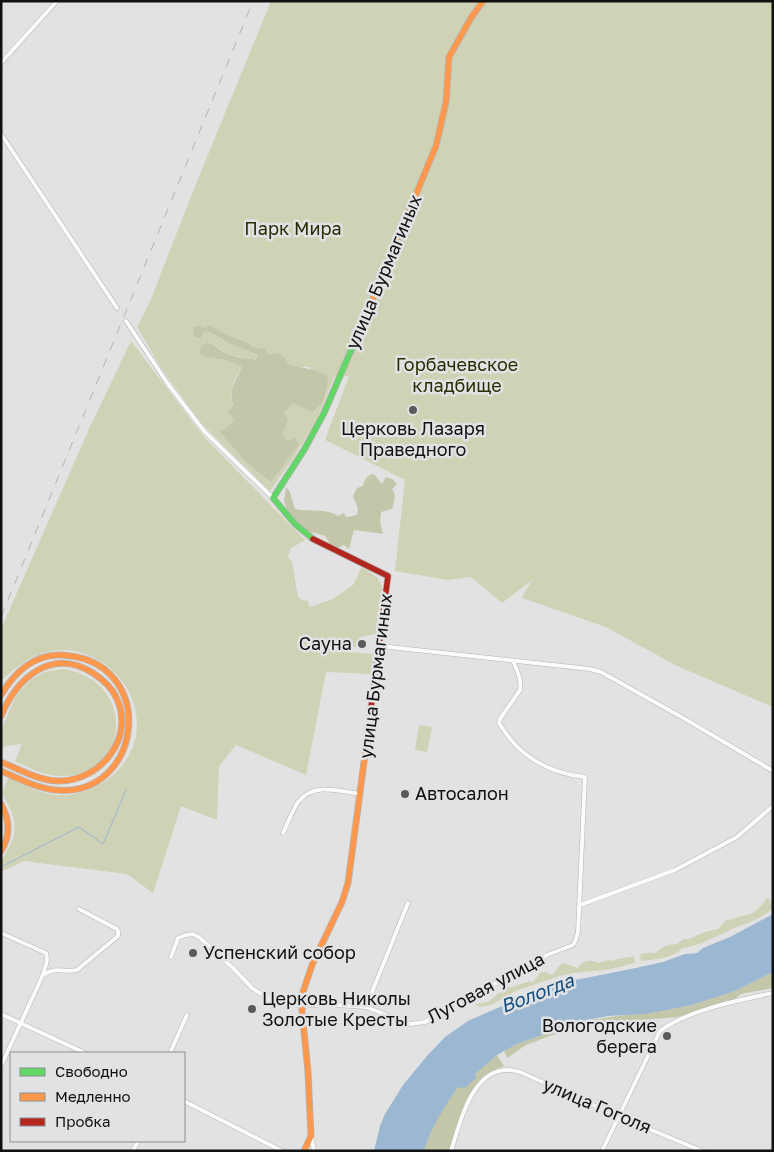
<svg xmlns="http://www.w3.org/2000/svg" width="774" height="1152" viewBox="0 0 774 1152" font-family="'Golos Text',sans-serif">
<style>
.green{fill:#cfd2b5;fill-rule:evenodd}
.forest{fill:#c3c6a9}
.water{fill:#9bb7d2}
.lines{fill:none;stroke-linecap:round;stroke-linejoin:round}
.stream{stroke:#9bb7d2;stroke-width:1}
.street-casing{stroke:#b4b4b4;stroke-width:5}
.fast-casing{stroke:#b4b4b4;stroke-width:7}
.slow-casing{stroke:#b4b4b4;stroke-width:7}
.jam-casing{stroke:#b4b4b4;stroke-width:7}
.street{stroke:#fbfbfb;stroke-width:4}
.fast{stroke:#63d668;stroke-width:5.5}
.slow{stroke:#ff974d;stroke-width:5.5}
.jam{stroke:#b3261e;stroke-width:5.5}
.rail{stroke:#b3b3b4;stroke-width:1;stroke-dasharray:9 9;stroke-linecap:butt}
.poi-dot{fill:#5a5a5b;stroke:#e1e2e3;stroke-width:2}
.labels{text-anchor:middle;stroke-width:5;stroke-linejoin:round;paint-order:stroke}
.park-label{font-size:18px;fill:#2a2d02;stroke:#e1e2e3}
.street-label{font-size:18px;fill:#111112;stroke:#e1e2e3}
.poi-label{font-size:18px;fill:#111112;stroke:#e1e2e3;text-anchor:start}
.water-label{font-size:19px;font-style:italic;fill:#144e80;stroke:#e1e2e3}
</style>
<rect width="100%" height="100%" fill="#e2e2e2"/>
<!-- green -->
<g class="green">
<path d="M271,1H773V707L675,665L606,627L525,599L522,597L532,580L502,603L471,577L448,580L395,571L405,480L325,440L349,376L334,377L318,417L293,459L270,491L202,424L163,371L137,327L151,299L194,189ZM210,325C220,331 228,336 239,339C249,343 254,349 265,349L268,354L277,353L286,358L288,364L302,367H310L316,407L312,411L293,403L284,414L285,427L283,434L288,441L219,431L229,426L234,419L231,397L234,381L242,367L226,360L205,357L201,346L206,344H214L226,354L256,360L258,357L242,346L224,341L213,334L208,332L203,333L198,326L205,328Z"/>
<path d="M131,341L204,437L305,540L290,549L288,557L292,562L298,597L304,601L307,600L310,607L333,599L353,585L362,567L377,577L382,586L376,634L361,637L356,642V647H352V652L374,654L372,674L326,672L306,775L236,745L219,766L217,820L181,806L153,893L127,874L24,861L1,872C1,855 5,857 11,843C20,825 11,809 2,794L8,778C24,785 40,794 58,795C96,797 135,767 137,727C138,691 112,661 79,652C48,644 22,660 1,681V629L89,429Z"/>
<path d="M65,669C140,683 128,780 59,776C43,775 29,768 15,761L22,744L5,746L1,751V730L15,698L21,690L32,679L41,674L48,671Z"/>
<path d="M419,725L432,727L427,752L415,750Z"/>
<path d="M766,898L771,900L773,908C761,920 745,923 730,930C714,937 700,946 682,948C673,959 654,959 641,961L640,955L644,953H656C662,947 668,944 677,944L684,939H689L705,932L718,929L725,921L753,913L764,903Z"/>
<path d="M634,956L635,963C627,965 613,969 605,970C588,972 570,972 554,978C543,982 532,985 521,989C507,994 495,1007 479,1007L475,1004L488,1002L499,993L506,992V987H512L530,981L532,983L541,972H546L548,974L552,975L560,965L564,963L578,968C583,960 590,959 598,963L608,960L612,961C618,957 627,959 634,956Z"/>
</g>
<!-- forest -->
<g class="forest">
<path d="M210,325C220,331 228,336 239,339C249,343 254,349 265,349L268,354L277,353L286,358L288,364C303,368 313,369 327,375L328,382L322,403L312,412L293,403L284,413L288,419L283,434L288,441L295,438L299,444L271,482L246,462L219,431L229,426L234,419L228,412L233,406C229,388 235,383 242,367L226,360L205,357L200,353L201,346C204,344 208,343 212,344C216,345 220,351 225,353C233,357 246,358 256,360L258,356C245,347 238,348 225,341C219,338 215,334 208,332L203,333L201,338L195,337L193,332L194,327L198,326L205,328Z"/>
<path d="M374,474L382,484L386,477L392,479L397,484L392,489C397,495 394,501 392,509L381,512L380,522L383,534L354,530L349,549L344,545L338,548L331,545L325,536L304,530L294,520L287,510L284,501L286,487L290,492L295,509C308,512 327,508 338,516L344,513L346,517L357,515L358,508L353,496L357,488L363,486C365,479 367,475 374,474Z"/>
<path d="M773,972V988L741,994L735,999L678,1017L579,1025L526,1045L507,1058L504,1051L515,1045L577,1022L692,1005L735,991Z"/>
<path d="M497,1055L504,1066C465,1083 461,1114 449,1151H424C430,1131 443,1103 457,1088C467,1077 485,1064 497,1055Z"/>
</g>
<!-- water -->
<path class="water" d="M773,914V972L735,991L692,1005L645,1014L608,1016L577,1022L515,1045L497,1055L475,1074L476,1078L466,1087L457,1088C444,1108 431,1127 424,1151H374L380,1126L385,1114L403,1085L427,1056L445,1037L468,1021L550,985L631,969L663,962L685,954L697,953L703,948L730,937Z"/>
<g class="lines">
<!-- stream -->
<path class="stream" d="M1,867L79,827L103,844L126,790"/>
<defs>
<g id="street">
<path d="M1,63L57,1"/>
<path d="M1,134L117,308"/>
<path d="M126,321L168,384L204,431L273,498"/>
<path d="M380,646L590,669L601,672L685,719L773,771"/>
<path d="M283,833C288,823 292,811 298,802C313,782 340,791 360,794"/>
<path d="M580,905L675,870L737,837L773,806"/>
<path d="M1,933L46,953C49,962 44,970 41,979L1,1066"/>
<path d="M171,957L178,938L186,935L193,934L200,938L234,969L252,988L269,999L302,1006L325,1004L366,1007L408,903"/>
<path d="M44,975C54,966 65,973 77,970L118,936V931L117,929L79,909"/>
<path d="M366,1007L410,1024L425,1022L464,997L520,973L547,955L573,945L575,942L578,932L585,777C547,773 518,755 499,723L500,719L520,690C522,680 517,670 513,661"/>
<path d="M1,1014L85,1053"/>
<path d="M170,1053L187,1015"/>
<path d="M184,1101L282,1151"/>
<path d="M311,1136L314,1151"/>
<path d="M133,1151L138,1141"/>
<path d="M451,1151C461,1120 474,1058 520,1072L618,1116L702,1151"/>
<path d="M602,1151L660,1031C688,1010 739,1000 773,993"/>
</g>
<path id="fast" d="M313,539L295,524L273,498L304,450L324,413L359,332"/>
<g id="slow">
<path d="M359,332L436,146L446,102L449,57L471,18L483,1"/>
<path d="M1,695C14,673 34,654 61,655C160,659 144,799 55,790C36,788 18,778 1,771"/>
<path d="M1,716C17,678 51,647 93,673C102,679 111,686 116,697C136,737 101,781 59,781C39,781 19,769 1,762"/>
<path d="M1,804C10,820 11,835 1,851"/>
<path d="M304,1151L311,1136L308,1072L302,1011L303,992L312,965L342,902L348,883L366,747"/>
</g>
<path id="jam" d="M313,539L388,576L366,747"/>
</defs>
<!-- street casing -->
<use href="#street" class="street-casing"/>
<!-- fast casing -->
<use href="#fast" class="fast-casing"/>
<!-- slow casing -->
<use href="#slow" class="slow-casing"/>
<!-- jam casing -->
<use href="#jam" class="jam-casing"/>
<!-- street -->
<use href="#street" class="street"/>
<!-- fast -->
<use href="#fast" class="fast"/>
<!-- slow -->
<use href="#slow" class="slow"/>
<!-- jam -->
<use href="#jam" class="jam"/>
<!-- rail -->
<path class="rail" d="M1,617L253,1"/>
</g>
<!-- markers -->
<g class="poi-dot">
<circle cx="413" cy="410" r="5"/>
<circle cx="362" cy="644" r="5"/>
<circle cx="405" cy="794" r="5"/>
<circle cx="193" cy="953" r="5"/>
<circle cx="252" cy="1009" r="5"/>
<circle cx="667" cy="1036" r="5"/>
</g>
<g class="labels">
<!-- park labels -->
<g class="park-label">
<text x="293" y="235">Парк Мира</text>
<text x="457" y="371">Горбачевское<tspan x="457" dy="21">кладбище</tspan></text>
</g>
<!-- street labels -->
<g class="street-label">
<text transform="translate(384 272) rotate(-67)" y="6">улица Бурмагиных</text>
<text transform="translate(376 676) rotate(-83)" y="6">улица Бурмагиных</text>
<text transform="translate(486 988) rotate(-28)" y="6">Луговая улица</text>
<text transform="translate(597 1106) rotate(23)" y="6">улица Гоголя</text>
</g>
<!-- poi labels -->
<g class="poi-label">
<text x="413" y="435" text-anchor="middle">Церковь Лазаря<tspan x="413" dy="21">Праведного</tspan></text>
<text x="352" y="650" text-anchor="end">Сауна</text>
<text x="415" y="800">Автосалон</text>
<text x="203" y="959">Успенский собор</text>
<text x="262" y="1005">Церковь Николы<tspan x="262" dy="21">Золотые Кресты</tspan></text>
<text x="657" y="1032" text-anchor="end">Вологодские<tspan x="657" dy="21">берега</tspan></text>
</g>
<!-- water labels -->
<g class="water-label">
<text transform="translate(537 993) rotate(-21)" y="7">Вологда</text>
</g>
</g>
<!-- border -->
<rect width="774" height="1152" fill="none" stroke="#111112" stroke-width="5"/>
<!-- legend -->
<rect x="10" y="1052" width="175" height="90" fill="#e1e2e3" stroke="#8e8e8f"/>
<rect x="20" y="1068" width="25" height="8" fill="#63d668" stroke="#8e8e8f"/>
<text x="55" y="1077" font-size="15" fill="#111112">Свободно</text>
<rect x="20" y="1093" width="25" height="8" fill="#ff974d" stroke="#8e8e8f"/>
<text x="55" y="1102" font-size="15" fill="#111112">Медленно</text>
<rect x="20" y="1118" width="25" height="8" fill="#b3261e" stroke="#8e8e8f"/>
<text x="55" y="1127" font-size="15" fill="#111112">Пробка</text>
</svg>
